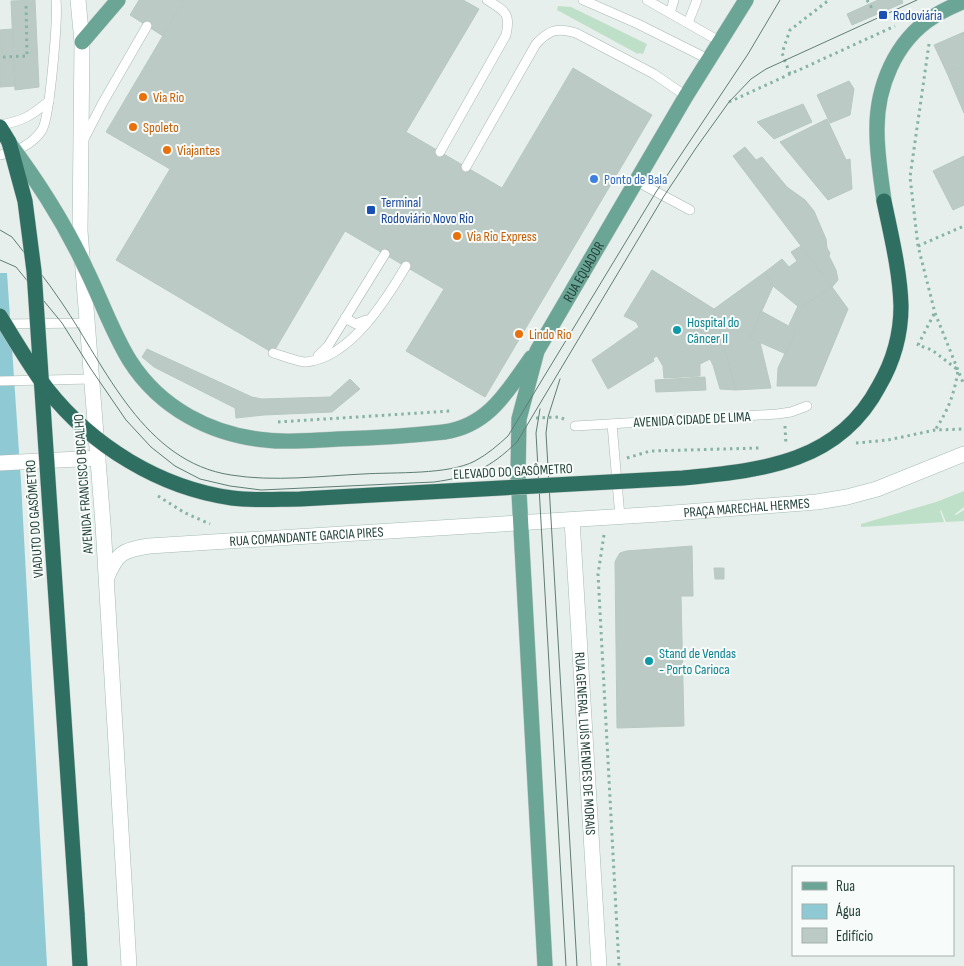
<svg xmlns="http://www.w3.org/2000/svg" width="964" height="966" viewBox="0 0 964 966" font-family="'Sofia Sans Condensed',sans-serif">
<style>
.green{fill:#bfe0c8}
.water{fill:#8ec9d4}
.building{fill:#bbcac4;stroke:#b8c9c2}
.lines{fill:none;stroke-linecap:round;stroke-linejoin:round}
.lane-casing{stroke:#a8b8b2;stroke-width:10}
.street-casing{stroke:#a8b8b2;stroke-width:16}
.secondary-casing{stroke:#a4bbb3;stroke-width:16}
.primary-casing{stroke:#c2cac8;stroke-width:16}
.highway-casing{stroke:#c2cac8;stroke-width:16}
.path{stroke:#86b3a5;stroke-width:3;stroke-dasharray:2.5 4;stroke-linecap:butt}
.lane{stroke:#fff;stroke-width:9}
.street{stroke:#fff;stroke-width:15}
.secondary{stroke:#fff;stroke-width:15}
.primary{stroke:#6aa596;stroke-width:15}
.highway{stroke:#2f6f62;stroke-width:15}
.tram{stroke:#5f7d75;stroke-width:1}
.primary-bridge-casing{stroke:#c2cac8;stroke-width:16;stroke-linecap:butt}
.highway-bridge-casing{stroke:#c2cac8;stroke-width:16;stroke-linecap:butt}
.primary-bridge{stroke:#6aa596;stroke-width:15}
.highway-bridge{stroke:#2f6f62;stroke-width:15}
.transit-dot{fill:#1a4fb4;stroke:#f7fbf9;stroke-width:2}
.food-dot{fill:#e8710a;stroke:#f7fbf9;stroke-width:2}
.shop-dot{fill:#3f7fe0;stroke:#f7fbf9;stroke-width:2}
.culture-dot{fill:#0f9aa8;stroke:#f7fbf9;stroke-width:2}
.labels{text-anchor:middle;stroke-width:4;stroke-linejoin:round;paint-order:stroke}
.transit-label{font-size:14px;fill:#164399;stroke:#f7fbf9;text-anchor:start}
.food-label{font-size:14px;fill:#c56008;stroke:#f7fbf9;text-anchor:start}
.shop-label{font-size:14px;fill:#366cbe;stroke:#f7fbf9;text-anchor:start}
.street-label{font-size:14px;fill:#24423a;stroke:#f7fbf9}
.culture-label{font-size:14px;fill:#0d838f;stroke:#f7fbf9;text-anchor:start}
</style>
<rect width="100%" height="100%" fill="#e6efeb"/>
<!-- green -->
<g class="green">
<path d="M558,6L571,7L647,44L643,54L639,53L638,54L557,10Z"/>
<path d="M964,491V507L955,514L956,515L964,510V521L946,522L941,510L940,511L944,522L861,527V524L936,502Z"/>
</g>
<!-- water -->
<path class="water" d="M0,273H7L21,482L47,966H0Z"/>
<!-- building -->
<g class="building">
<path d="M35,0L39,87L15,90L11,1Z"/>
<path d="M139,0H184L163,36L130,15Z"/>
<path d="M184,0H463L479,9L406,132L502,188L573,68L652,115L485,397L406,351L444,289L345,231L273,353L116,260L170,169L106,132Z"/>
<path d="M878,0H902L903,3L852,25L847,14Z"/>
<path d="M12,29L15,86L0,87V30Z"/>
<path d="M964,32V66L947,73L934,45Z"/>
<path d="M964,66V113L947,73Z"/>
<path d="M849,81L854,89L850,115L830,123L817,95Z"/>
<path d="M803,104L812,122L774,139L757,122Z"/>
<path d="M827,119L846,160L850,159L852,189L828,200L780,142Z"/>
<path d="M745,147L756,160L762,157L787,187L805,200L814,211L826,239L827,248L830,253L829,256L836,270L838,280L832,287L733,156Z"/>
<path d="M964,156V205L953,210L933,171Z"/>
<path d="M801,246L832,287L800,308L773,286L765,272L782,259L789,267L797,261L791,252Z"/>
<path d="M652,270L714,309L736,390L720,389L713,365L710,359L700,364V376L664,378L663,366L657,356L653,358L654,361L608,389L592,360L639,327L636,322L624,316Z"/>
<path d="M765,272L773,286L750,338L760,342L771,388L736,390L714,309Z"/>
<path d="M832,287L848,309L816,386H777L778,368L796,330L789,325L798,306L800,308Z"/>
<path d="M761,311L796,330L786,354L750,338Z"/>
<path d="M147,349L252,397L262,399L330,397L350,379L360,389L332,412L264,415L236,418L235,408L154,367L142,357Z"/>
<path d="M705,377L706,390L656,392L655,380Z"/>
<path d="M692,546L693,596H681L684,726L617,728L615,562L617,558L620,553L626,551Z"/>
<path d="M714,568H724V579H715Z"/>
</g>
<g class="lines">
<defs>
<g id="lane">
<path d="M583,0L638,24L708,59"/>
<path d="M647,0L719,41"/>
<path d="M670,13L674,0"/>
<path d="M688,23L697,0"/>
<path d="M0,125C23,121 31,116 49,101"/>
<path d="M84,139L102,104L147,26"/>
<path d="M440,152L506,35C511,13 505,11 487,0"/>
<path d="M0,155C16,152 33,144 42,130C50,117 58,18 56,0"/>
<path d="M466,167L536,44C549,30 557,27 576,33L654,74L686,96"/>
<path d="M636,181L690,210"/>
<path d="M345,318L356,324L366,320"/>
<path d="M3,324L87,323"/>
<path d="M273,353C281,355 298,362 306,362C350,358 386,300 406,266"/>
<path d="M318,356L328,346L385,254"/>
<path d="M0,381L92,379"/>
<path d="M612,424L620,517"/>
<path d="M575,426L777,414L791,412L807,406"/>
</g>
<path id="street" d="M0,463L98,458"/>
<g id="secondary">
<path d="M78,0L82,42L80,231L103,524L129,966"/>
<path id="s1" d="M572,520L599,966"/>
<path id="s2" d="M107,577C117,553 123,550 149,546L660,514L817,502L847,497L877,489L964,454"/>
</g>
<g id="primary">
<path d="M82,42L118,0"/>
<path d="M884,201C881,178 877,155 877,132C876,88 895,41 933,17C943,10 954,6 964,1"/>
<path d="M444,432C488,426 507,392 531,358"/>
<path id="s3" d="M545,966L518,474L519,419L537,351L686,96L746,0"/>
</g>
<g id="highway">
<path d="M0,127L9,142"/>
<path d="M77,913L80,966"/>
</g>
</defs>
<!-- lane casing -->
<use href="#lane" class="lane-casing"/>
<!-- street casing -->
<use href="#street" class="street-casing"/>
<!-- secondary casing -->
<use href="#secondary" class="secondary-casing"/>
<!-- primary casing -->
<use href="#primary" class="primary-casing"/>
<!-- highway casing -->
<use href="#highway" class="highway-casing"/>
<!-- path -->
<g class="path">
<path d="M867,0L873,10"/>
<path d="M929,44L910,177L918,246L935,313L964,385"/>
<path d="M3,57L27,56L26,3"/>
<path d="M790,74L782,53L790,30L829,0"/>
<path d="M729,102L895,26"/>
<path d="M918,246L964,226"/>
<path d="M934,314L918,345L932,350L958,370C955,392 948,411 935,430"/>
<path d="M536,418L559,417L564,419"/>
<path d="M278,422L451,411"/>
<path d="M785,426L786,445"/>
<path d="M856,443L888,440L935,430L964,429"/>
<path d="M627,458L650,451L760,448"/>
<path d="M158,496L185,513L210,524"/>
<path d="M604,535L598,574L619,966"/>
</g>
<!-- lane -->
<use href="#lane" class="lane"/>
<!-- street -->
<use href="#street" class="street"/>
<!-- secondary -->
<use href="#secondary" class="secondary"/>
<!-- primary -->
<use href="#primary" class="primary"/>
<!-- highway -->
<use href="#highway" class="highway"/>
<!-- tram -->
<g class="tram">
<path d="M0,230L12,237C28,258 47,280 62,303C106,368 144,462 231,475C274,482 320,476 363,474C395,472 448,475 475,461C488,454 498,445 508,436L656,192L748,54L780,0"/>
<path d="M0,260L16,267L62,323L91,369L126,420L151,447L175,466L200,479L230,486L261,490L434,482C471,477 490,468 517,442L664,196L696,148L729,102L751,79L766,69L917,0"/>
<path d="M560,379L548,417L546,433L577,966"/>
<path d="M540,409L536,433L566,966"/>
</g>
<defs>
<path id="primary-bridge" d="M9,143C39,183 65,224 86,269C101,299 112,332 130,361C160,408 211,435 266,440C289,443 314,440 338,439C373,438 408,436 444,432"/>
<g id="highway-bridge">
<path d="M9,142L25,201L34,271L77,913"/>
<path d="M0,316C15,341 30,366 47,389C92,446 160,488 232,498C255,501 278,499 300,499L683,478C761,470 838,464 879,386C893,362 901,334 901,306C900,271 891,235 884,201"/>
</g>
</defs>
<!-- primary-bridge casing -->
<use href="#primary-bridge" class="primary-bridge-casing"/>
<!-- highway-bridge casing -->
<use href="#highway-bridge" class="highway-bridge-casing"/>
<!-- primary-bridge -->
<use href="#primary-bridge" class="primary-bridge"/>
<!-- highway-bridge -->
<use href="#highway-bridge" class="highway-bridge"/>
</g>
<!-- markers -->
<g class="transit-dot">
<rect x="878" y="10" width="10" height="10" rx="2.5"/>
<rect x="366" y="205" width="10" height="10" rx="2.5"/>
</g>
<g class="food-dot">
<circle cx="143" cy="97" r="5"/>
<circle cx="133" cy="127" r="5"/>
<circle cx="167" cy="150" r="5"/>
<circle cx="457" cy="236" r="5"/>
<circle cx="519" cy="334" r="5"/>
</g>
<circle class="shop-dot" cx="594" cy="179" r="5"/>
<g class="culture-dot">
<circle cx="677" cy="330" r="5"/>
<circle cx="649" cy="661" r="5"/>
</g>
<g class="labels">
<!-- transit labels -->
<g class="transit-label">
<text x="893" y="20">Rodoviária</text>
<text x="381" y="207">Terminal<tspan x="381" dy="16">Rodoviário Novo Rio</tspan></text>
</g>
<!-- food labels -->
<g class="food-label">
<text x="153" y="102">Via Rio</text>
<text x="143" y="132">Spoleto</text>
<text x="177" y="155">Viajantes</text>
<text x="467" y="241">Via Rio Express</text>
<text x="529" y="339">Lindo Rio</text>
</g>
<!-- shop labels -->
<g class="shop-label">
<text x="604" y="184">Ponto de Bala</text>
</g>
<!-- street labels -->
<g class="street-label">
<text dy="5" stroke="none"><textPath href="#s3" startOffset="710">RUA EQUADOR</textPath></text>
<text transform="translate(692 419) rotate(-3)" y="5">AVENIDA CIDADE DE LIMA</text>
<text transform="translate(513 471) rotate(-3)" y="5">ELEVADO DO GASÔMETRO</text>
<text transform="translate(83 484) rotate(-94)" y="5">AVENIDA FRANCISCO BICALHO</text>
<text dy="5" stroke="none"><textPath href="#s2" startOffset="655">PRAÇA MARECHAL HERMES</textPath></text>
<text transform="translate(34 519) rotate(-94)" y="5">VIADUTO DO GASÔMETRO</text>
<text dy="5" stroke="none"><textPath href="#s2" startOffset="214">RUA COMANDANTE GARCIA PIRES</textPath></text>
<text dy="5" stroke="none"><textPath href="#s1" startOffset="224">RUA GENERAL LUÍS MENDES DE MORAIS</textPath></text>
</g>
<!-- culture labels -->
<g class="culture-label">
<text x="687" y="327">Hospital do<tspan x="687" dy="16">Câncer II</tspan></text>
<text x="659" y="658">Stand de Vendas<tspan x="659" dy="16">- Porto Carioca</tspan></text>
</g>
</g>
<!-- legend -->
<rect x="792" y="866" width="162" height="90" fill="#f7fbf9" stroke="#a3b1ad"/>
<rect x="802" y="882" width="25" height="8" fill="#6aa596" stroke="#a3b1ad"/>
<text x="836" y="891" font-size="15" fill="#24423a">Rua</text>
<rect x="802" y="904" width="25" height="15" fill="#8ec9d4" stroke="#a3b1ad"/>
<text x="836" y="916" font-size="15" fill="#24423a">Água</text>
<rect x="802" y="928" width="25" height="15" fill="#bbcac4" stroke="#a3b1ad"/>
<text x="836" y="941" font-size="15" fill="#24423a">Edifício</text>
</svg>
